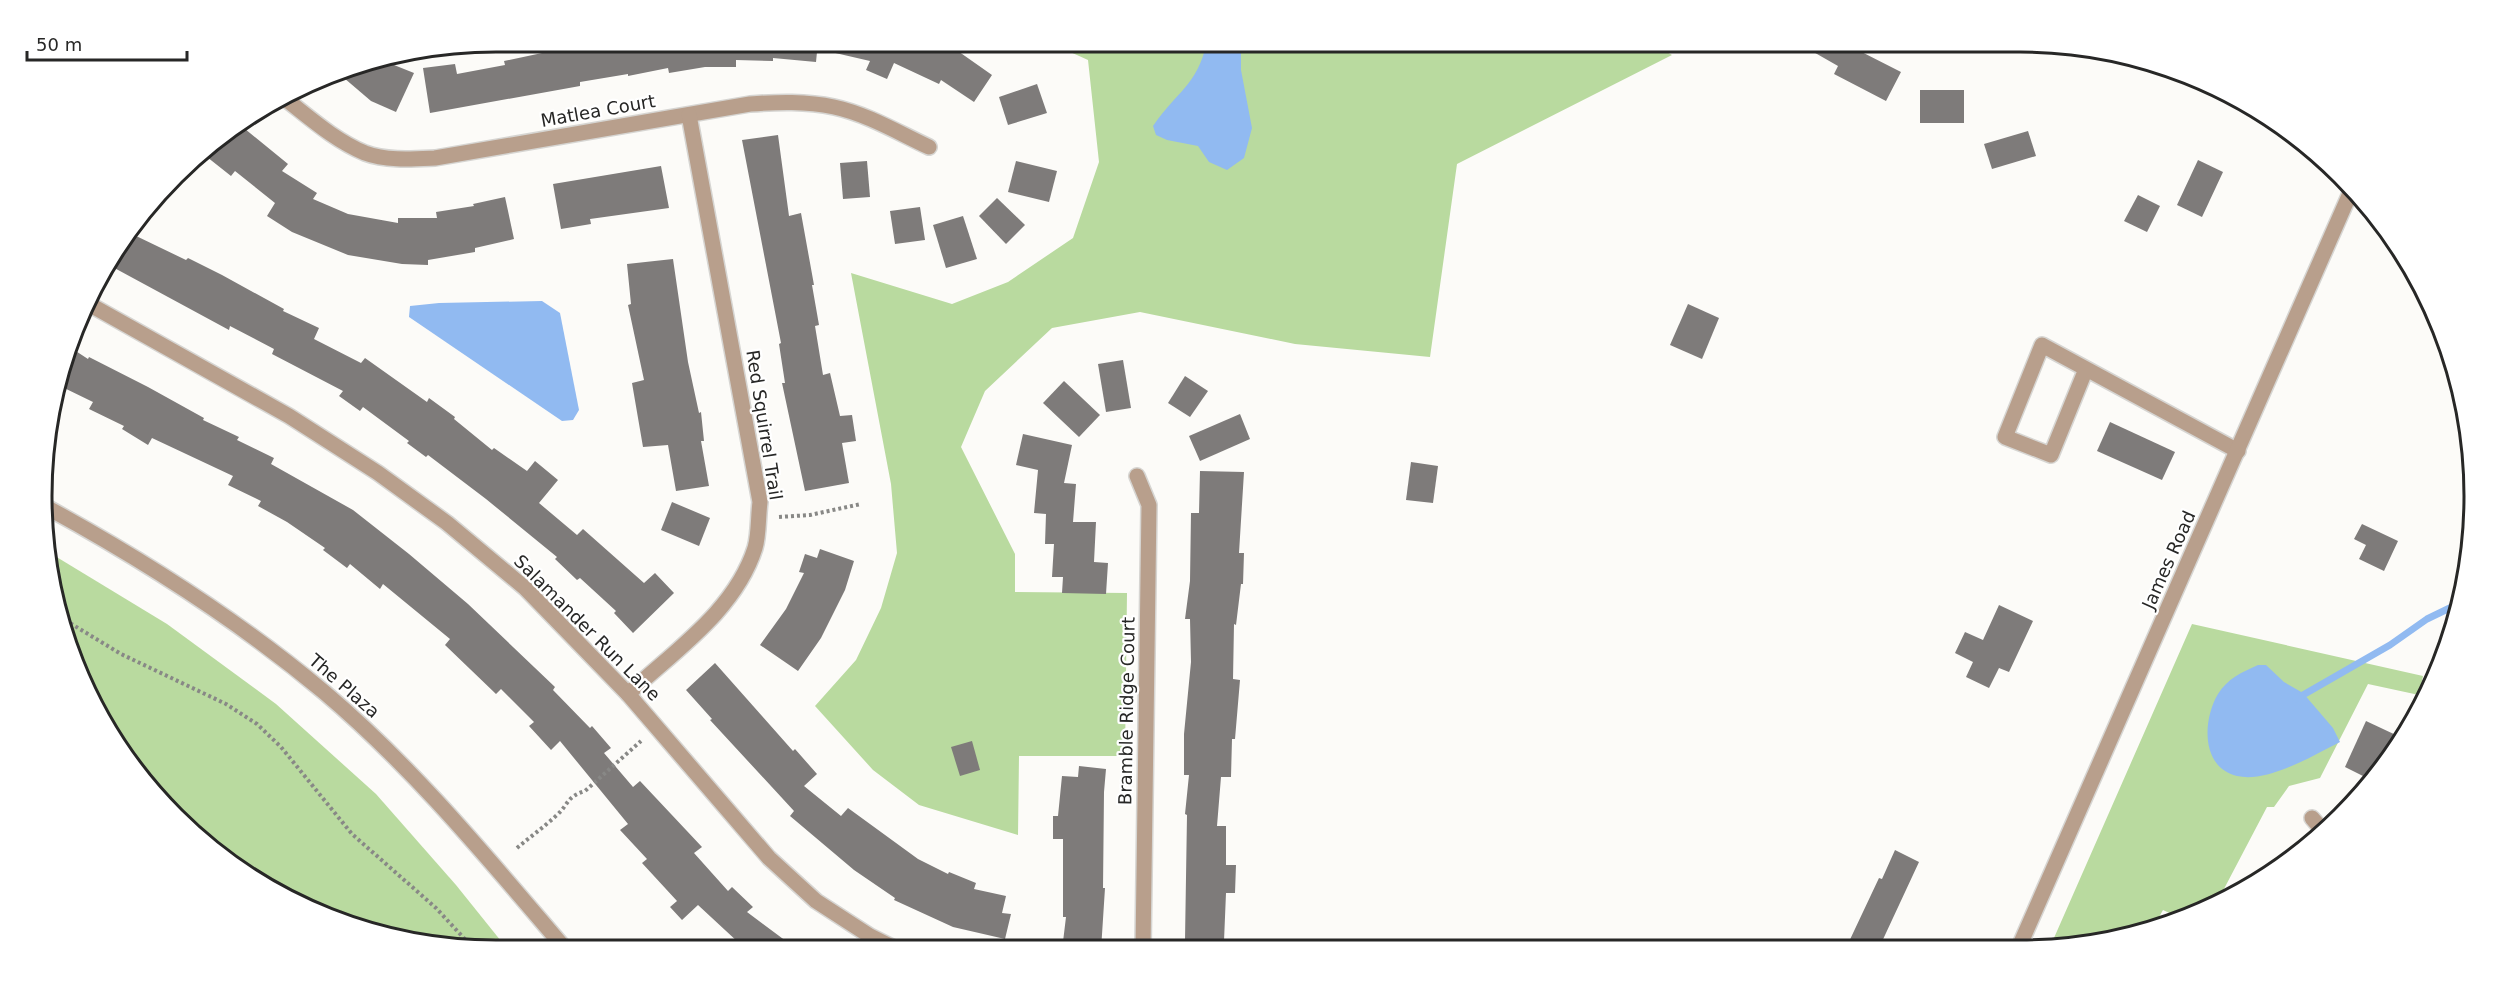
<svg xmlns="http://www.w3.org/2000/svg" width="2516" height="993" viewBox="0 0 2516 993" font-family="'DejaVu Sans',sans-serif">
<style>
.green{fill:#b9da9f}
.water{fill:#91baf1}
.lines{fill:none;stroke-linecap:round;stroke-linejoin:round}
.stream{stroke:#91baf1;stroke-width:7}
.building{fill:#7e7b7a}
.minor-casing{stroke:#d6d5d2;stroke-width:18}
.path{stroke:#888886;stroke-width:4;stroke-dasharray:3 3;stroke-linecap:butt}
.minor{stroke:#b89f8c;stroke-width:15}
.labels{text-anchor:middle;stroke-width:4.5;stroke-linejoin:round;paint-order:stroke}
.street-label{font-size:18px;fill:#272726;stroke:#fff}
.rim{fill:none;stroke:#272726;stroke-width:3}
</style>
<rect width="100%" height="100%" fill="#fcfbf8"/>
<!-- green -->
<g class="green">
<path d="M1048,42H1649L1672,55L1457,164L1430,357L1295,344L1140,312L1052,328L985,391L961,447L1015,554V592L1127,593L1125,756H1019L1018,835L919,805L873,770L815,706L856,660L881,608L897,553L891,484L851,273L952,304L1008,282L1073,238L1099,162L1088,60Z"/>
<path d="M50,553L167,624L276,704L376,794L456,885L509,951L379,935L296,904L220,857L118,749L77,671L51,586Z"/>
<path d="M2192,624L2423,676L2419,695L2368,684L2320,778L2289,786L2274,807H2267L2215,906L2178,917L2163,910L2155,924L2079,947H2050Z"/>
</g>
<!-- water -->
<g class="water">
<path d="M1207,42H1241V70L1252,128L1244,158L1227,170L1209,162L1198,146L1167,140L1156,135L1153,126C1176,92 1197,86 1207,42Z"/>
<path d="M542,301L560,313L579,410L573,420L562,421L409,317L410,306L439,303Z"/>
<path d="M2258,665H2266L2284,682L2303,693L2333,728L2340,742C2312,756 2268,783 2237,776C2200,767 2203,719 2218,694C2227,679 2242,672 2258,665Z"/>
</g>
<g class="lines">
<!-- stream -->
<path class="stream" d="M2296,699L2390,645L2427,619L2460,603"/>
</g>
<!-- building -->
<g class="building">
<path d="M573,42H818L816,62L773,58V61L736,60V67H705L669,73L668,68L628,76V74L580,82V86L430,113L423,68L455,64L457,74L505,65L504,61L542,53L541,47Z"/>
<path d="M819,42H945L956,47L955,49L992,75L974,102L941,80L939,84L894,63L887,79L866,70L870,61L818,49Z"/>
<path d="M1796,42H1842L1901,72L1886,101L1834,74L1838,66Z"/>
<path d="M384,61L414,73L396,112L371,101L337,72L350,66Z"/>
<path d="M1037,84L1047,113L1008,125L999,97Z"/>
<rect x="1920" y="90" width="44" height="33"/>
<path d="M239,124L288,164L282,171L317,193L313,199L348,214L398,223V218H437L436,212L474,206L473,204L505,197L514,239L475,248V252L428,260V265L402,264L348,255L292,232L267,216L275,203L235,171L231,176L207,157L224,135Z"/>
<path d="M2028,131L2036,156L1992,169L1984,144Z"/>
<path d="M778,135L789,216L801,213L814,285H812L819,325L815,326L823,375L830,373L840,416L852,415L856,441L842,443L849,483L805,491L782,383H785L779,344L781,343L742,140Z"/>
<path d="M2198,160L2223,172L2202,217L2177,205Z"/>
<path d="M867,161L870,197L843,199L840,163Z"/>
<path d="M1016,161L1057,171L1049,202L1008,192Z"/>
<path d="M661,166L669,208L590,219L591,224L561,229L553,184Z"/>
<path d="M2138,195L2160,206L2147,232L2124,221Z"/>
<path d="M997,198L1025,225L1006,244L979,216Z"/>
<path d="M920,207L925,240L895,244L890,211Z"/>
<path d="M963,216L977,259L946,268L933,225Z"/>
<path d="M132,234L186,260L188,258L222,275L284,309L283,311L319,328L314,339L361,363L365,358L427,402L429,398L455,417L454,419L492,450L494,448L527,471L535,461L558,480L539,503L577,535L583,529L644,583L655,573L674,593L633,633L614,613L616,611L580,578L577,580L555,559L557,557L486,499L428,455L426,457L407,443L409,441L363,407L360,411L339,396L343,391L272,354L274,349L230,326L229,330L107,264Z"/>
<path d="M673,259L688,362L699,413L701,412L704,441H701L709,486L676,491L668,445L643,447L632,383L644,380L628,305L631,304L627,264Z"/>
<path d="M1688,304L1719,318L1702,359L1670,345Z"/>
<path d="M68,346L88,359L89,357L148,387L204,418L203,420L239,437L237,440L274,458L271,464L353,510L409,554L468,604L555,687L553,690L590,728L592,726L611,748L604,753L633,787L640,781L702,847L694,853L728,891L732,887L753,907L747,912L798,950H734L739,943L698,905L682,920L670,907L677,901L642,863L647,859L620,830L628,824L560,741L551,750L529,726L534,722L501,689L496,694L445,645L450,639L383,584L380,589L350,564L347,568L323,550L325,548L287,522L258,506L261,501L228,485L233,476L152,438L148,445L122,429L124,426L89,409L93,402L58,385Z"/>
<path d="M1123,360L1131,408L1106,412L1098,364Z"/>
<path d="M1185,376L1208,391L1190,417L1168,403Z"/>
<path d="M1064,381L1100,415L1079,437L1043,403Z"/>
<path d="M1240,414L1250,439L1200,461L1189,436Z"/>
<path d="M2110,422L2175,452L2162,480L2097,451Z"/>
<path d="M1023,434L1072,445L1064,483L1076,484L1073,522H1096L1094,562L1108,563L1106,594L1062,593L1063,577H1052L1054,544H1045L1046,514L1034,513L1038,470L1016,465Z"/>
<path d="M1411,462L1438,466L1433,503L1406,500Z"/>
<path d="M1200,471L1244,472L1239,553H1244L1243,584H1241L1236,625L1234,624L1233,679L1240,680L1235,739H1232L1231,777H1221L1217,826H1226V865H1236L1235,893H1226L1224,941L1185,940L1187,815L1185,814L1189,775H1184V734L1191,662L1190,619H1185L1190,581L1191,513H1199Z"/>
<path d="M672,502L710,518L699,546L661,530Z"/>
<path d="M2362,524L2398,541L2384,571L2359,559L2366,545L2354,539Z"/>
<path d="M820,549L854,561L845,590L821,638L798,671L760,645L786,609L804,573L799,572L805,554L817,558Z"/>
<path d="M1999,605L2033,621L2009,672L1999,668L1989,688L1966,677L1973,662L1955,653L1965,632L1983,640Z"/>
<path d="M715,663L793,751L795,749L817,774L804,786L841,816L848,808L918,859L948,874L949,872L976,883L974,889L1006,896L1002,913L1011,914L1005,939L953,927L894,900L895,898L854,870L790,816L794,811L710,720L712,719L686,690Z"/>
<path d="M2366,721L2398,736L2386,762L2371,780L2345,767Z"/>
<path d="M972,741L980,770L960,776L951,747Z"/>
<path d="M1079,766L1106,769L1104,792L1103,888H1105L1101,950H1062L1066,917H1063V839H1053V816H1058L1062,776L1078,777Z"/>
<path d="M1895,850L1919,862L1879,948H1846L1879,878L1882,879Z"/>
</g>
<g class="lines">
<defs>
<g id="minor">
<path d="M283,97C309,117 334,140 365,153C386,161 413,159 435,158L750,104C778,102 806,101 834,107C867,114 899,133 929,147"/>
<path d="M87,303L289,416L378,473L447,523L525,588L628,694L769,858L816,901L870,936L898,950"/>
<path d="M2086,369L2051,455L2005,437L2042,345L2238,451"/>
<path d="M1137,476L1149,505L1143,949"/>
<path d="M48,508C145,561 239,621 324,692C415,769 490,861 567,951"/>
<path d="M628,694C674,651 735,611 755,548C759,535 758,517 760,502L689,115"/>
<path d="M2312,818L2324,832"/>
<path d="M2019,947L2352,189"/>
</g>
</defs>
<!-- minor casing -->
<use href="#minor" class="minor-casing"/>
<!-- path -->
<g class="path">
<path d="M779,517L810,515L861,504"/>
<path d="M60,617L121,654L226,704L257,724L281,747L352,834L436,908L473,948"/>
<path d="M517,848C530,837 544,827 557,815C569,804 566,797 585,791L641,741"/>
</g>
<!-- minor -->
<use href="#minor" class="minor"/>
</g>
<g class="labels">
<!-- street labels -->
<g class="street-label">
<text transform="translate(598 111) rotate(-10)" y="6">Matlea Court</text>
<text transform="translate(764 425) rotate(81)" y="6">Red Squirrel Trail</text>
<text transform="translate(2169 560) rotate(-66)" y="6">James Road</text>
<text transform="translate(587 628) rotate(45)" y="6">Salamander Run Lane</text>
<text transform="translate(344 686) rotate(41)" y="6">The Plaza</text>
<text transform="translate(1127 711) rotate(-89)" y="6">Bramble Ridge Court</text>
</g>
</g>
<!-- crop -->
<path d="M0 0H2516V993H0ZM496 52H2020A444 444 0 0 1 2464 496V496A444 444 0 0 1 2020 940H496A444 444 0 0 1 52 496V496A444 444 0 0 1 496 52Z" fill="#fff" fill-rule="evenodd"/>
<path class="rim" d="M496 52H2020A444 444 0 0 1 2464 496V496A444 444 0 0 1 2020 940H496A444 444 0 0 1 52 496V496A444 444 0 0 1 496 52Z"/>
<!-- scale -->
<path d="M27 51v9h160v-9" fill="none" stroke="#272726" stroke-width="3"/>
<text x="36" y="51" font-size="18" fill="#272726" stroke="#ffffff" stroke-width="4.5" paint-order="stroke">50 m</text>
</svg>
